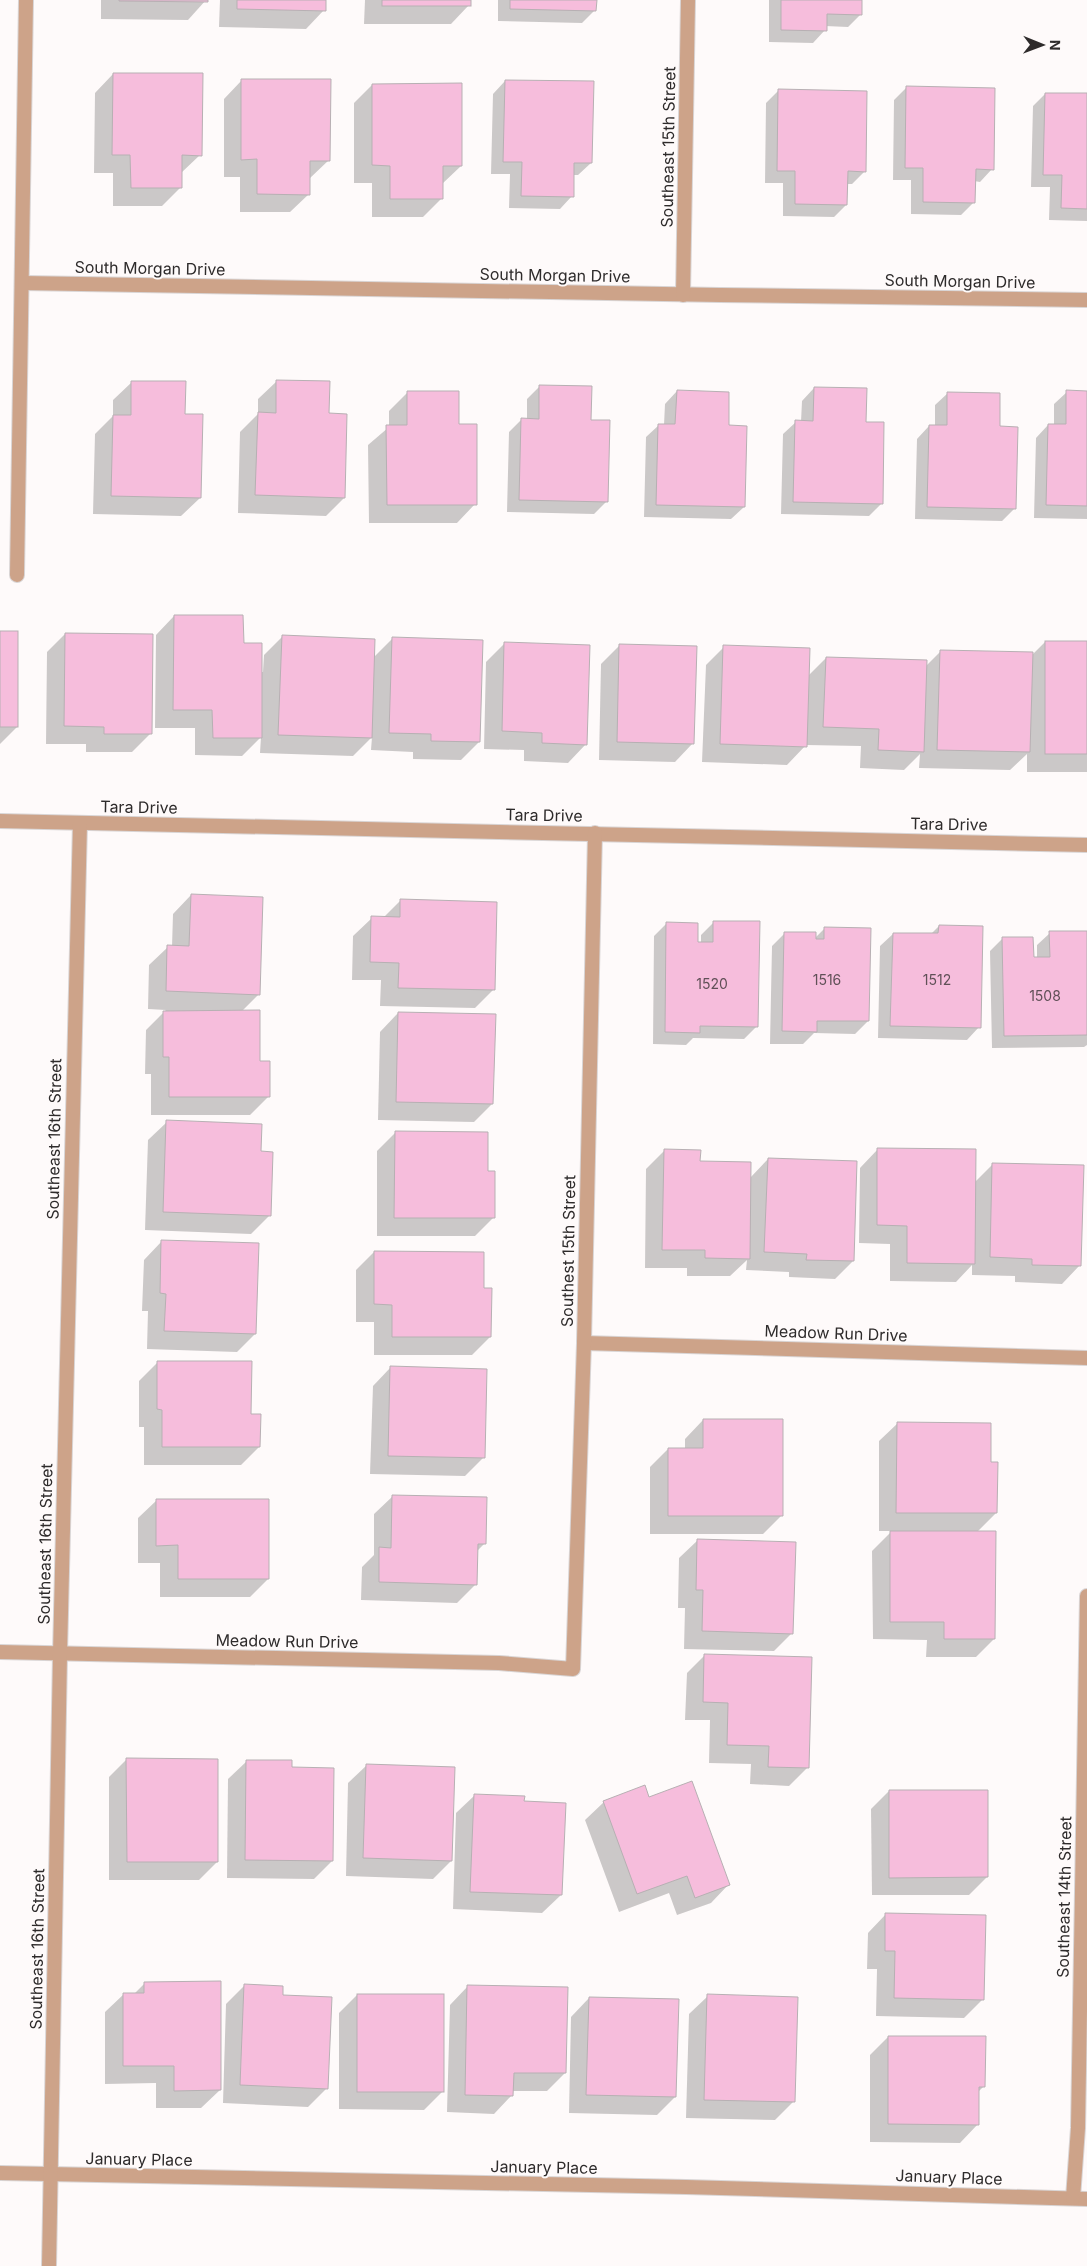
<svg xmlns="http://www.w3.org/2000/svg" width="1087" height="2266" viewBox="0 0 1087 2266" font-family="Inter,sans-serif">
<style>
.shadow{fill:#0003}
.building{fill:#f6bddc;stroke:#b7b0b3}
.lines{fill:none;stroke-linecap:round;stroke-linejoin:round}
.minor-casing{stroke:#d9d5d5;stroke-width:16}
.minor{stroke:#cda389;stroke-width:14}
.labels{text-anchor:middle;stroke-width:4;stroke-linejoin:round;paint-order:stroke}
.number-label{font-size:14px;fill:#605057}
.street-label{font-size:16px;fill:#2e2b2b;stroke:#fefafa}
</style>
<rect width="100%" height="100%" fill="#fefafa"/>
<!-- shadow -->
<g class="shadow">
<path d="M101,0H206L188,20L101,19Z"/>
<path d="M220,0H325L324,10L306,29L219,27Z"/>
<path d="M365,0H469V5L451,24H364Z"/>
<path d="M498,0H595V10L582,23L498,21Z"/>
<path d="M769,0H861V14L848,27L825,26V30L813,43L769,42Z"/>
<path d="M113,74L200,155L181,173L180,188L162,206H113V173H94L95,93Z"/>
<path d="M242,80L329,160L309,179V194L290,212H240V177H224V99Z"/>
<path d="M505,81L591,163L578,175H573L572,196L560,209L509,208L510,174H491L493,94Z"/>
<path d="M372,85L461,166L442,184L441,199L423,217H372V183H354V103Z"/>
<path d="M906,88L992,169L980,182L974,181V202L961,215L911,214V180H893L894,100Z"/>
<path d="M779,90L865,171L852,184H847L846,205L834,217L783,216V183H765L766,103Z"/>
<path d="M1045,94L1087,95V221L1049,220L1050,187H1031L1033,106Z"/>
<path d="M277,381L344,498L326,516L238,513L240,432L258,414V399Z"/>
<path d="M132,382L184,415L200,498L181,516L93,514L95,434L113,416V400Z"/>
<path d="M540,386L606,502L594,514L507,512L509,432L521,420H527V399Z"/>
<path d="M814,388L864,423L882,503L869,516L781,514L783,434L796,422H801L802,401Z"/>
<path d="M677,391L727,426L744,507L731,519L644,517L646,437L659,425H664L665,404Z"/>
<path d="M1067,392H1087V519L1034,518L1036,438L1048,425H1054V404Z"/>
<path d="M407,393L458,426L475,504L457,523H369L368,445L389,427V411Z"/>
<path d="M948,393L998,427L1015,508L1002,521L915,519L917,439L929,426H935V405Z"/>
<path d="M174,616L242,644L261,672H263L264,655L282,637L373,658L392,639L479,742L461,760L413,759V752L371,750L372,737L353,756L260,753L261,737L242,756L195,755V728H155L156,635Z"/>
<path d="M0,632L17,727L0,744Z"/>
<path d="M65,634L150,734L132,752H86V744H46L47,652Z"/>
<path d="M1045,642H1087V772H1027V754L1010,770L919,768L920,754L904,770L860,768L861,746L806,745L787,765L702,762L706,665L724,647L808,676L826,658L925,667L941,651L1033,654Z"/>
<path d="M505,643L586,744L568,763L524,761V750L484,749L486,662Z"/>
<path d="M620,645L693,743L675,762L599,760L601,664Z"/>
<path d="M191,895L259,994L241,1012L268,1097L250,1115H151V1074H145L146,1030L166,1010L148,1009L149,965L168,947H172L173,914Z"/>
<path d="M400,901L493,990L475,1008L380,1006L381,980H352L353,936L372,918H383Z"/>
<path d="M714,922L757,1026L744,1039L693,1038L686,1045L653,1044L654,936L667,923L696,943H701V935Z"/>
<path d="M939,926L979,1027L967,1040L878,1038L880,946L893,934H931Z"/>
<path d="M825,928L868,1021L855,1034L814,1033L803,1044H770L772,946L785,933L815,938Z"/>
<path d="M1050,933H1087V1045L1084,1047L992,1048L990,951L1003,938L1033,958H1037V945Z"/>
<path d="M398,1013L492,1104L474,1122L378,1120L380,1032Z"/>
<path d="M167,1122L260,1153L270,1215L251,1234L145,1230L148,1140Z"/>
<path d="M395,1133L486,1172L493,1218L475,1236H377V1151Z"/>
<path d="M878,1149L975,1182L993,1164L1080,1265L1062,1284L1015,1282V1276L972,1275V1265L956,1282L890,1281V1244L859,1243L860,1168Z"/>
<path d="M665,1150L750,1178L768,1159L853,1261L835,1279L789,1277V1272L746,1270L747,1260L730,1276H687V1268H645L646,1169Z"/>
<path d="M162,1241L255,1334L237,1352L147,1349L148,1311H142L144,1260Z"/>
<path d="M374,1252L482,1289L490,1337L472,1355H374V1322H356V1270Z"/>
<path d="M158,1362L250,1415L259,1447L241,1465H144V1427H139V1381Z"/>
<path d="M391,1367L483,1458L465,1476L370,1474L373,1386Z"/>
<path d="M703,1420L781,1516L763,1534H650V1467L668,1449H685V1439Z"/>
<path d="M898,1423L990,1463L996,1513L976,1533L994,1639L976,1657H926L927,1640L873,1639L872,1551L892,1531H879V1441Z"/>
<path d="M393,1496L484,1544L477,1551L476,1584L457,1603L361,1600L362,1567L374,1555V1514Z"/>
<path d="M157,1500L268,1579L250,1597H160V1563H138V1518Z"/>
<path d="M698,1540L792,1633L774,1651L684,1649L685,1608H678L679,1558Z"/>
<path d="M705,1655L808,1767L789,1786L750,1784L751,1764L709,1763L710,1720H685L687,1673Z"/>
<path d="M127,1759L217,1862L199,1880H109V1777Z"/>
<path d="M247,1761L290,1769L332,1861L314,1879L227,1878L228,1779Z"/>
<path d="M367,1765L451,1861L433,1879L346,1876L348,1783Z"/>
<path d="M889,1791L987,1877L969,1895H872L871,1809Z"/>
<path d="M475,1795L523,1803L561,1895L542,1913L453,1909L456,1813Z"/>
<path d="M649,1799L729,1884L711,1903L677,1915L669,1893L619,1912L585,1820L604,1802Z"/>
<path d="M886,1914L982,2000L964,2018L876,2016L877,1969H867L868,1933Z"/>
<path d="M145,1983L220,2090L201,2108H156V2083L105,2084V2012L124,1994H134Z"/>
<path d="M245,1985L282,1996L327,2088L308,2107L223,2103L226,2004Z"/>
<path d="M468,1986L565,2073L547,2091H512V2095L494,2114L447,2112L450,2005Z"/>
<path d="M357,1995L442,2092L424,2110L339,2109V2013Z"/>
<path d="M708,1996L794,2101L775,2120L686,2118L689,2014Z"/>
<path d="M589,1998L675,2097L657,2115L569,2113L571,2017Z"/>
<path d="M888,2037L984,2086L978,2092V2124L960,2143L870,2142V2055Z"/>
</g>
<!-- building -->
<g class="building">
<path d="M119,0H208V2L119,1Z"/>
<path d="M237,0H326V11L237,9Z"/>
<rect x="382" y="0" width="89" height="6"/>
<path d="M510,0H597L596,11L510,9Z"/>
<path d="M781,0H862V15L827,14V31L781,30Z"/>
<path d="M113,73H203L202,156L182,155V188H131L130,155H112Z"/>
<path d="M241,79H331L330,161H310V195L257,194V159L241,160Z"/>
<path d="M505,80L594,81L592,163H574V197L521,196L522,162H503Z"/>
<path d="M462,83V166H443V199H390V166L372,165V84Z"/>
<path d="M906,86L995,88L994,170L976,169L975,203L923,202V168H905Z"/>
<path d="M778,89L867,91L866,172L848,171L847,205L795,204V171H777Z"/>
<path d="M1045,93H1087V209L1061,208L1062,175H1043Z"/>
<path d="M276,380L330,381L329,413L347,414L345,498L255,495L258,412L276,413Z"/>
<path d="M131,381H186L185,414H203L201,498L111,496L113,415H131Z"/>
<path d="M539,385L592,386L591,420H610L608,502L519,500L521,418L539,419Z"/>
<path d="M814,387L867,388L866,422H884L883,504L793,502L795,420L813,421Z"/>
<path d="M677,390L729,392V425L747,426L745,507L656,505L658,424H675Z"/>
<path d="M1066,390L1087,391V506L1046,505L1048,424H1066Z"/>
<path d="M407,391H459V424H477V505H387L386,425H407Z"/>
<path d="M947,392L1000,393V426L1018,427L1016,509L927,507L929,425H947Z"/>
<path d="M174,615H243L244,643H262V738H213L212,710H173Z"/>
<rect x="0" y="631" width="18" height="96"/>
<path d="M65,633L153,634L152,734H104V727L64,726Z"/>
<path d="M282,635L375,639L372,738L278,735Z"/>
<path d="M392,637L483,640L480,742L431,741V734L389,733Z"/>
<rect x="1045" y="641" width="42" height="113"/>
<path d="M504,642L590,645L587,745L542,743V733L502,731Z"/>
<path d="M619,644L697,646L694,744L617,742Z"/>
<path d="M723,645L810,648L807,747L720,744Z"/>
<path d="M940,650L1033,652L1030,752L937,750Z"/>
<path d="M826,657L927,660L924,752L878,750L879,729L823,727Z"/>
<path d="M191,894L263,897L260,995L166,991L167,945L189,946Z"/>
<path d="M400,899L497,902L495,990L398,988L399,963L370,962L371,916L400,917Z"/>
<path d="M713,921H760L758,1027L700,1026V1033L665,1032L666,922L698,923V942H713Z"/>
<path d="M939,925L983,926L981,1028L890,1026L893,933H938Z"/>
<path d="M824,927L871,928L869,1021H817V1032L782,1031L784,932H816V939H824Z"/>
<path d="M1049,931H1087V1035L1004,1036L1002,937H1033L1034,957H1050Z"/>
<path d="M260,1010V1061H270V1097H169V1057H163V1011Z"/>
<path d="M398,1012L496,1014L493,1104L396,1102Z"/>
<path d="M166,1120L262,1124L261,1151L273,1152L271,1216L163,1212Z"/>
<path d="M395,1131L488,1132V1171H495V1218H394Z"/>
<path d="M877,1148L976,1149L975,1264L907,1263V1226L877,1225Z"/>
<path d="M664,1149L701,1150L700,1161L751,1162L750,1259L705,1258V1250H662Z"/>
<path d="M768,1158L857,1161L854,1261L806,1260L807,1254L764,1252Z"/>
<path d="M992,1163L1084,1165L1081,1266L1032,1265V1259L990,1257Z"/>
<path d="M161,1240L259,1243L256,1334L164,1331L166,1294L160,1293Z"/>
<path d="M374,1251L484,1252V1288H492L491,1337H392V1305L374,1304Z"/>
<path d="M157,1361H252L251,1414H261L260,1447H162V1410L157,1409Z"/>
<path d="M390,1366L487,1369L485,1458L388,1456Z"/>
<path d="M703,1419H783V1516H668V1448H703Z"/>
<path d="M897,1422L991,1423V1462H998L997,1513H896Z"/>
<path d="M392,1495L487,1497L486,1544H478L477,1585L379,1582V1547L391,1548Z"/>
<path d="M156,1499H269V1579H178V1545L156,1546Z"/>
<path d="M890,1531H996L995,1639H944V1622H890Z"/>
<path d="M697,1539L796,1542L793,1634L702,1631L703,1590H696Z"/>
<path d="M704,1654L812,1657L809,1768L768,1767L769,1746L727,1745L728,1703L703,1702Z"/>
<path d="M126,1758L218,1759V1862H127Z"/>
<path d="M246,1760H292V1767L334,1768L333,1861L245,1860Z"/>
<path d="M366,1764L455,1767L452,1861L363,1858Z"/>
<path d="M692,1781L730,1885L695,1898L687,1876L637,1894L603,1801L645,1785L649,1797Z"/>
<path d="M889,1790H988V1877L889,1878Z"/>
<path d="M474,1794L525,1796L524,1801L566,1803L562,1895L470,1892Z"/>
<path d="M885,1913L986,1915L984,2000L894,1998L895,1951H885Z"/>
<path d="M221,1981V2090L174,2091V2066H123V1993H144V1982Z"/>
<path d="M244,1984L283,1986V1995L332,1997L328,2089L240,2085Z"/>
<path d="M467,1985L568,1987L566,2073H514L513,2096L465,2095Z"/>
<rect x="357" y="1994" width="87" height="98"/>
<path d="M707,1994L798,1997L795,2102L704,2100Z"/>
<path d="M589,1997L679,1999L676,2097L586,2095Z"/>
<path d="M888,2036H986L985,2087H979V2125L888,2124Z"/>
</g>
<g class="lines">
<defs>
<g id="minor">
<path d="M23,283L720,295L1087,300"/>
<path d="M683,295L688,0"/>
<path d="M17,575L26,0"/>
<path d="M0,821L1087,845"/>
<path d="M584,1343L1087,1358"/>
<path d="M0,1652L499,1663L573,1669L584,1343L595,833"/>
<path d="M0,2173L686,2187L1087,2199"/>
<path d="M1073,2198L1078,2128L1087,1596"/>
<path d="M49,2266L60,1654L80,823"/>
</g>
</defs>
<!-- minor casing -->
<use href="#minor" class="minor-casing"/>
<!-- minor -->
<use href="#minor" class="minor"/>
</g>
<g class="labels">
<!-- number labels -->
<g class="number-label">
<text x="827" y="985">1516</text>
<text x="937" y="985">1512</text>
<text x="712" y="989">1520</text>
<text x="1045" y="1001">1508</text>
</g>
<!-- street labels -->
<g class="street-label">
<text transform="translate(668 147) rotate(-89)" y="6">Southeast 15th Street</text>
<text transform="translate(150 268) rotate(1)" y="6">South Morgan Drive</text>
<text transform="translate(555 275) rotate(1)" y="6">South Morgan Drive</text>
<text transform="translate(960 281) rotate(1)" y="6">South Morgan Drive</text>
<text transform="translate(139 807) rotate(1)" y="6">Tara Drive</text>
<text transform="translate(544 815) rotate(1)" y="6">Tara Drive</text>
<text transform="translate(949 824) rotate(1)" y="6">Tara Drive</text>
<text transform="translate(54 1139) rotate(-89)" y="6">Southeast 16th Street</text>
<text transform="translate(568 1251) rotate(-89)" y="6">Southest 15th Street</text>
<text transform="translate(836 1333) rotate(2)" y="6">Meadow Run Drive</text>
<text transform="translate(45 1544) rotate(-89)" y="6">Southeast 16th Street</text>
<text transform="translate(287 1641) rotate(1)" y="6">Meadow Run Drive</text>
<text transform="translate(1064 1897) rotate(-89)" y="6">Southeast 14th Street</text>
<text transform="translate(37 1949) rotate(-89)" y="6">Southeast 16th Street</text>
<text transform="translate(139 2159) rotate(1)" y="6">January Place</text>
<text transform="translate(544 2167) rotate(1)" y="6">January Place</text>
<text transform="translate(949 2177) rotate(2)" y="6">January Place</text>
</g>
</g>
<!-- north arrow -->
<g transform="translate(1042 45) rotate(91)" stroke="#fefafa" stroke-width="4" paint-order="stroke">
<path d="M0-4L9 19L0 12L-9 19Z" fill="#2e2b2b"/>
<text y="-8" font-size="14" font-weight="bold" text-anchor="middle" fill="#2e2b2b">N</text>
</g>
</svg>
